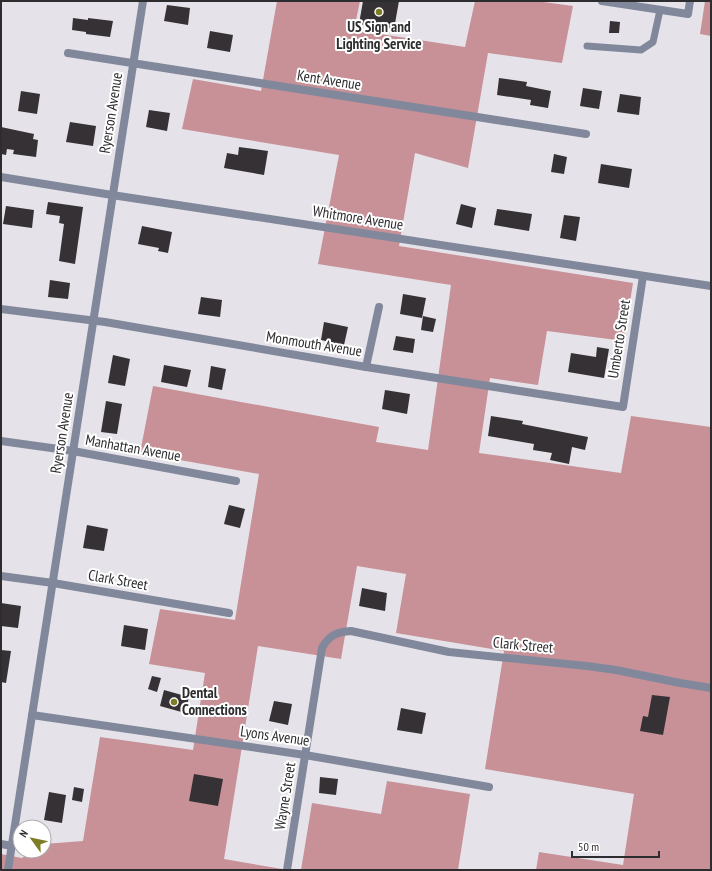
<svg xmlns="http://www.w3.org/2000/svg" width="712" height="871" viewBox="0 0 712 871" font-family="'PT Sans Narrow',sans-serif">
<style>
.forest{fill:#c89198}
.building{fill:#363134}
.lines{fill:none;stroke-linecap:round;stroke-linejoin:round}
.lane{stroke:#82889b;stroke-width:7}
.street{stroke:#82889b;stroke-width:8}
.poi-dot{fill:#7d7d25;stroke:#fff;stroke-width:1.5}
.labels{text-anchor:middle;stroke-width:4;stroke-linejoin:round;paint-order:stroke}
.poi-label{font-size:15px;font-weight:bold;fill:#2d2c2e;stroke:#fff}
.street-label{font-size:15px;fill:#2d2c2e;stroke:#fff}
</style>
<rect width="100%" height="100%" fill="#e5e3e9"/>
<!-- forest -->
<g class="forest">
<path d="M277,1H360L354,30L465,47L475,1H536L573,6L562,63L488,53L468,168L415,153L399,246L633,283L624,341L547,331L538,385L490,378L479,453L621,473L631,416L711,427V870H536L539,852L623,865L634,794L485,769L504,651L396,633L406,574L357,566L341,659L258,646L224,859L288,870H1V854L22,858L31,851H44V844L83,841L100,737L193,750L205,673L149,664L160,609L235,620L259,474L140,453L153,386L379,427L376,442L428,450L451,285L318,264L339,155L182,129L193,79L261,91Z"/>
<path d="M705,1H711V36L700,34Z"/>
<path d="M387,781L470,794L458,870H301L312,803L381,814Z"/>
</g>
<!-- building -->
<g class="building">
<path d="M363,1H399L394,29L359,24Z"/>
<path d="M167,5L190,8L188,25L164,21Z"/>
<path d="M73,18L88,20V18L113,21L110,37L86,34V32L72,30Z"/>
<path d="M610,21L620,22L619,33H609Z"/>
<path d="M210,31L233,35L230,52L207,48Z"/>
<path d="M499,78L527,82L526,86L551,91L548,108L530,105L531,100L497,95Z"/>
<path d="M583,88L602,91L599,109L580,106Z"/>
<path d="M21,91L40,94L37,114L18,111Z"/>
<path d="M620,94L641,97L639,115L617,112Z"/>
<path d="M149,110L170,113L167,131L146,127Z"/>
<path d="M70,122L96,126L93,146L66,142Z"/>
<path d="M1,127L34,134L33,139L38,140L36,157L13,154L14,150L7,149L6,155L1,154Z"/>
<path d="M239,147L268,151L264,175L224,168L227,153L238,155Z"/>
<path d="M554,154L567,157L564,174L551,172Z"/>
<path d="M601,164L632,169L629,188L598,183Z"/>
<path d="M48,202L83,207L75,264L59,261L64,224L59,223L60,216L46,214Z"/>
<path d="M461,204L476,208L472,228L456,224Z"/>
<path d="M6,206L34,210L32,228L3,224Z"/>
<path d="M497,209L532,214L529,231L494,225Z"/>
<path d="M564,215L580,217L576,241L560,238Z"/>
<path d="M142,226L172,232L168,253L158,251L159,248L138,244Z"/>
<path d="M50,280L70,283L68,299L48,297Z"/>
<path d="M403,294L426,298L422,318L400,314Z"/>
<path d="M201,297L222,300L220,317L198,314Z"/>
<path d="M423,316L436,319L433,332L421,330Z"/>
<path d="M324,322L348,327L344,345L321,340Z"/>
<path d="M396,336L415,339L413,353L393,350Z"/>
<path d="M597,347L609,349L604,378L568,372L571,353L596,357Z"/>
<path d="M113,355L130,359L125,386L108,383Z"/>
<path d="M164,365L191,370L187,387L161,382Z"/>
<path d="M211,366L226,369L222,390L208,387Z"/>
<path d="M385,390L410,394L407,414L382,409Z"/>
<path d="M106,401L122,404L117,434L101,432Z"/>
<path d="M491,416L523,421L522,424L588,437L585,450L572,447L569,464L550,460L552,453L533,450L534,444L488,436Z"/>
<path d="M229,505L245,509L240,528L224,524Z"/>
<path d="M87,525L108,529L104,551L83,548Z"/>
<path d="M362,588L387,593L385,611L359,606Z"/>
<path d="M1,603L21,606L18,628L1,626Z"/>
<path d="M124,625L148,629L145,650L121,646Z"/>
<path d="M1,650L11,651L6,683L1,682Z"/>
<path d="M152,676L161,678L157,692L148,689Z"/>
<path d="M164,690L189,697L185,713L160,706Z"/>
<path d="M652,695L670,697L663,735L640,731L643,716L648,717Z"/>
<path d="M274,701L292,704L288,725L269,721Z"/>
<path d="M401,708L426,713L422,734L397,730Z"/>
<path d="M194,774L223,779L218,806L189,801Z"/>
<path d="M320,777L338,779L336,795L319,793Z"/>
<path d="M74,787L84,789L82,802L72,800Z"/>
<path d="M49,792L66,795L62,823L44,820Z"/>
</g>
<g class="lines">
<!-- lane -->
<path class="lane" d="M587,46L641,50L653,42L660,10"/>
<!-- street -->
<g class="street">
<path d="M602,1L688,14L690,1"/>
<path d="M68,53L586,134"/>
<path d="M1,177L112,195L711,286"/>
<path d="M1,309L105,322L366,367L623,407L643,276"/>
<path d="M366,367L379,307"/>
<path d="M1,441L73,451L236,481"/>
<path d="M1,576L53,583L229,613"/>
<path d="M32,715L305,755L489,787"/>
<path d="M1,844L12,846"/>
<path d="M8,870L143,1"/>
<path d="M287,870L322,648C329,635 337,632 351,631L449,652L587,666L616,670L680,683L711,688"/>
</g>
</g>
<!-- markers -->
<g class="poi-dot">
<circle cx="379" cy="12" r="4"/>
<circle cx="174" cy="702" r="4"/>
</g>
<g class="labels">
<!-- poi labels -->
<g class="poi-label">
<text x="379" y="32">US Sign and<tspan x="379" dy="17">Lighting Service</tspan></text>
<text x="182" y="698" text-anchor="start">Dental<tspan x="182" dy="17">Connections</tspan></text>
</g>
<!-- street labels -->
<g class="street-label">
<text transform="translate(329 80) rotate(9)" y="5">Kent Avenue</text>
<text transform="translate(111 113) rotate(-81)" y="5">Ryerson Avenue</text>
<text transform="translate(358 218) rotate(9)" y="5">Whitmore Avenue</text>
<text transform="translate(619 339) rotate(-81)" y="5">Umberto Street</text>
<text transform="translate(314 344) rotate(9)" y="5">Monmouth Avenue</text>
<text transform="translate(62 433) rotate(-81)" y="5">Ryerson Avenue</text>
<text transform="translate(133 448) rotate(10)" y="5">Manhattan Avenue</text>
<text transform="translate(118 580) rotate(10)" y="5">Clark Street</text>
<text transform="translate(523 645) rotate(5)" y="5">Clark Street</text>
<text transform="translate(275 736) rotate(8)" y="5">Lyons Avenue</text>
<text transform="translate(285 796) rotate(-81)" y="5">Wayne Street</text>
</g>
</g>
<!-- border -->
<rect width="712" height="871" fill="none" stroke="#2d2c2e" stroke-width="4"/>
<!-- north arrow -->
<g transform="translate(32 839) rotate(303)"><circle r="19" fill="#ffffff" stroke="#ababab"/>
<path d="M0-3L7 15L0 10L-7 15Z" fill="#7d7d25"/>
<text y="-6" font-size="11" font-weight="bold" text-anchor="middle" fill="#2d2c2e">N</text>
</g>
<!-- scale -->
<path d="M572 851v6h87v-6" fill="none" stroke="#2d2c2e" stroke-width="2"/>
<text x="578" y="851" font-size="12" fill="#2d2c2e" stroke="#ffffff" stroke-width="3" paint-order="stroke">50 m</text>
</svg>
